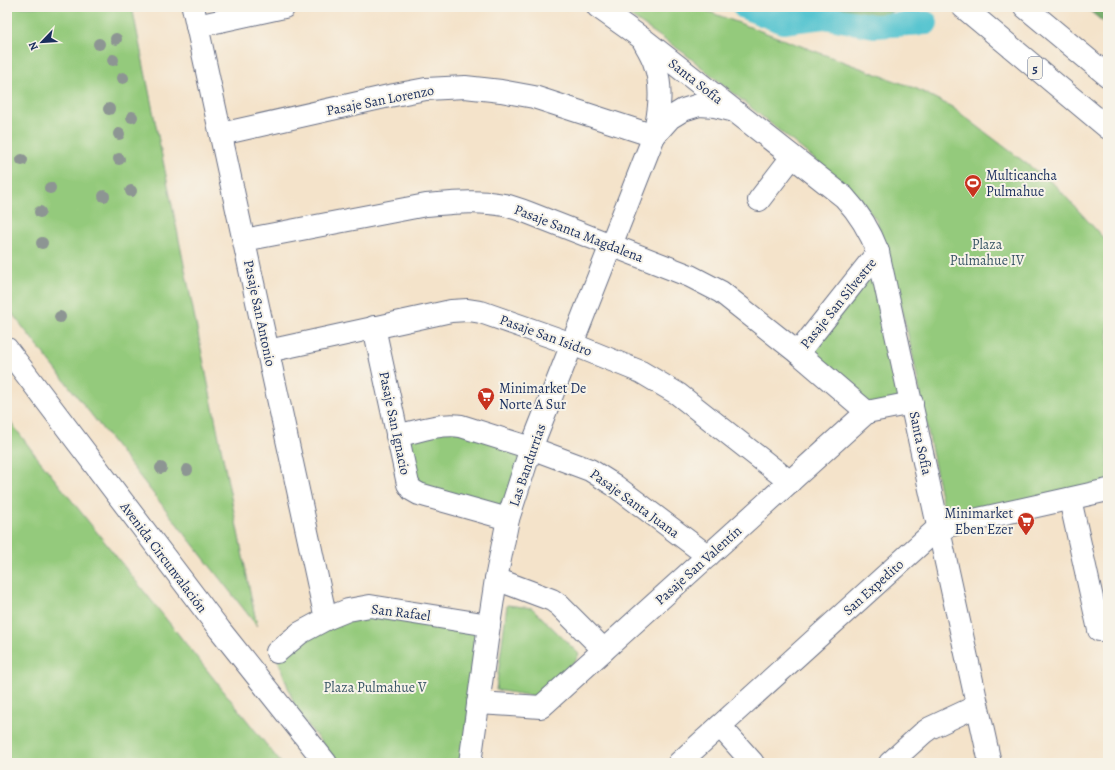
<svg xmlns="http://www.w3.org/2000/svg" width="1115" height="770" viewBox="0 0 1115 770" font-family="Alegreya,serif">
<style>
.green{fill:#94ca7c;stroke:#587c6d}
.forest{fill:#77ae6c;stroke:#496e65}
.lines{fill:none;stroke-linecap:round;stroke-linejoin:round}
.canal{stroke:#58c5d0;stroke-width:24}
.minor-casing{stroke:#676e84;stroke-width:24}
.major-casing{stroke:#676e84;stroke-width:24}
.highway-casing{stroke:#676e84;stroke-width:24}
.minor{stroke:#fff;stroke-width:22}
.major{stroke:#fff;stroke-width:22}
.highway{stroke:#fff;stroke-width:22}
.tree{fill:#8d9593}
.labels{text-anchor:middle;stroke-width:4;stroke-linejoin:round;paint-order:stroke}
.shield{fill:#f7f3e8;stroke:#5d6a87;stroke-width:1}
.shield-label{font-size:13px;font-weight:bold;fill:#1b2f5e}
.street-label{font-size:14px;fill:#1b2f5e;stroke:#f7f3e8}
.poi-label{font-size:14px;fill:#1b2f5e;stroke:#f7f3e8;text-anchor:start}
.park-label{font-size:14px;fill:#395666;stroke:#f7f3e8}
</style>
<rect width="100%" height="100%" fill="#f7f3e8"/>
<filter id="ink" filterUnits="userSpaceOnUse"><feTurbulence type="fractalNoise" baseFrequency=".025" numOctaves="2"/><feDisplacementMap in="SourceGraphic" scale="8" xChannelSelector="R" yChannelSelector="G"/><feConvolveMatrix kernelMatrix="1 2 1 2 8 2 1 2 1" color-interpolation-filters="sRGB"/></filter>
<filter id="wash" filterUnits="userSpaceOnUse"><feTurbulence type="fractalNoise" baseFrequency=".012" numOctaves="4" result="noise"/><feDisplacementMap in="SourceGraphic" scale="16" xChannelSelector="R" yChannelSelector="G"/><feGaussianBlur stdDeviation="0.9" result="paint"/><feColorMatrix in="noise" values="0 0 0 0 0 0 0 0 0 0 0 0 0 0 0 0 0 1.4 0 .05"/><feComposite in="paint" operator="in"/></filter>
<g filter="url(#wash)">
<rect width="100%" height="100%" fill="#f4e3ca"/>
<!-- green -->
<g class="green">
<path d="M7,7H132L257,626L7,307Z"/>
<path d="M617,7H702L704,10L917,89L952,107L1056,186L1108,243V483L946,521L913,357L894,274L876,220L864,204L851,189L684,53Z"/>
<path d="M878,252L912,403L867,412L798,353Z"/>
<path d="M7,417L33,452L281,763H7Z"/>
<path d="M443,427L527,451L506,515L414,488L400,438Z"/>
<path d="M507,605L532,608L579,654L576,660L538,697L496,690Z"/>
<path d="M348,614L485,628L461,763H338L297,712L277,657Z"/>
</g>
<!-- forest -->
<g class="forest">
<path d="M754,7H897L874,26L824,17L783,22Z"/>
<path d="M1085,7H1108V26Z"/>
</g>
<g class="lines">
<!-- canal -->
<path class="canal" d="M744,7L783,22L824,17L874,26L926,23"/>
</g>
</g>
<g filter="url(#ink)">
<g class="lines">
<defs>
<g id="minor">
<path d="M193,7L326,619"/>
<path d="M598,7L643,39L844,197C860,214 870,231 878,252L990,763"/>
<path d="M197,26L284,7"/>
<path d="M221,134L389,96L426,89L465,87L501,91L534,97L654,136"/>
<path d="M654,136L670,118L683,110L699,105L715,106L731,110"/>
<path d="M759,200L792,157"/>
<path d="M244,240L426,205C452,203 478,200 504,205C513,207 521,210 529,213L690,276L721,292L798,353L867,412"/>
<path d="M374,327L408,484L412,490L419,494L508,519"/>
<path d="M268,351L451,311L468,310L481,312L572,344L641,372L678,394L790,482"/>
<path d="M798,353L878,252"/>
<path d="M397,436C418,431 440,423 461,426L531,448L590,470L614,485L708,556"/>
<path d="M1070,499L1099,630"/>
<path d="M496,579L552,600L559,605L604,650"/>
<path d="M277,652L300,633L326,619L348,610L370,606L489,625"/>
<path d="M478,703L541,707L867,412L912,403"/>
<path d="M720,726L753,763"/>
<path d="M470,763L489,625L496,579L508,519L531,448L654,136C659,113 663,88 655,65C653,57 648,49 644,42"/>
<path d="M679,763L938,528L1108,490"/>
<path d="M890,763L923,733L930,728L977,706"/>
</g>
<path id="major" d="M7,349L220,630L326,763"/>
<g id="highway">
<path d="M963,7L1108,128"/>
<path d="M1025,7L1108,76"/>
</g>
</defs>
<!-- minor casing -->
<use href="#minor" class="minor-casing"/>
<!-- major casing -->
<use href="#major" class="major-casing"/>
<!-- highway casing -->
<use href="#highway" class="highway-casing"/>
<!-- minor -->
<use href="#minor" class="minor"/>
<!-- major -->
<use href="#major" class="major"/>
<!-- highway -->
<use href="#highway" class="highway"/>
</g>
<!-- trees -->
<g class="tree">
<circle cx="116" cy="39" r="6"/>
<circle cx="99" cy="44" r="6"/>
<circle cx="113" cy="60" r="6"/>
<circle cx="123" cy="78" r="6"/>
<circle cx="109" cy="109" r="6"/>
<circle cx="132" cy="117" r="6"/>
<circle cx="119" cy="134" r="6"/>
<circle cx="119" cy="159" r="6"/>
<circle cx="22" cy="160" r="6"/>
<circle cx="50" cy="188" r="6"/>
<circle cx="131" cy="191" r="6"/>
<circle cx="104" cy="196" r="6"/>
<circle cx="40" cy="212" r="6"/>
<circle cx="42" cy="243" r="6"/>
<circle cx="60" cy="317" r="6"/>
<circle cx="161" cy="468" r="6"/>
<circle cx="187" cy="470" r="6"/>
</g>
</g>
<!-- icons -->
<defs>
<symbol id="stadium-pin" viewBox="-11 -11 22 30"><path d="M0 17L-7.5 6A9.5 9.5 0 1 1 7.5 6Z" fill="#c8321e" stroke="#f7f3e8"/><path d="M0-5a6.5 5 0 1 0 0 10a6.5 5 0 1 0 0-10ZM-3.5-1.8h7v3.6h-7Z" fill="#fff"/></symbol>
<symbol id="supermarket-pin" viewBox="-11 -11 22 30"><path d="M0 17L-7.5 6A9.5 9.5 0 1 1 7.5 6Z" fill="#c8321e" stroke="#f7f3e8"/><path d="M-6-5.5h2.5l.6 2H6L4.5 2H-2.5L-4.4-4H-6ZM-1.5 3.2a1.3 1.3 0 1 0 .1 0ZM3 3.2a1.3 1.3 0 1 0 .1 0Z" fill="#fff"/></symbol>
</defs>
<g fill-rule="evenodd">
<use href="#stadium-pin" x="963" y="173" width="20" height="27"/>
<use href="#supermarket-pin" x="476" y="386" width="20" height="27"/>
<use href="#supermarket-pin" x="1016" y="511" width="20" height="27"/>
</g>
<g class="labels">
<!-- shield labels -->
<rect class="shield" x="1028" y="57" width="14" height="22" rx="3"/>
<g class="shield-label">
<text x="1035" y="73">5</text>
</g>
<!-- street labels -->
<g class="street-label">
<text transform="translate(696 81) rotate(38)" y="5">Santa Sofía</text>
<text transform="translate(380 100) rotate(-11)" y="5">Pasaje San Lorenzo</text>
<text transform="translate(579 233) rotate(21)" y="5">Pasaje Santa Magdalena</text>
<text transform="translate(838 303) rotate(-51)" y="5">Pasaje San Silvestre</text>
<text transform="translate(260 313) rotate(78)" y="5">Pasaje San Antonio</text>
<text transform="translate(546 335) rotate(20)" y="5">Pasaje San Isidro</text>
<text transform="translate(395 423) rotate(78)" y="5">Pasaje San Ignacio</text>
<text transform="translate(921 443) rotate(78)" y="5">Santa Sofía</text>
<text transform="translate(527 465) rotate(-71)" y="5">Las Bandurrias</text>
<text transform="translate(635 503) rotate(36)" y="5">Pasaje Santa Juana</text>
<text transform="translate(164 557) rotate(53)" y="5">Avenida Circunvalación</text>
<text transform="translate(698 565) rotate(-42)" y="5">Pasaje San Valentín</text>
<text transform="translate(873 587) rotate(-42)" y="5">San Expedito</text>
<text transform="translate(401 612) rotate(7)" y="5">San Rafael</text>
</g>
<!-- poi labels -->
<g class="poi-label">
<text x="986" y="180">Multicancha<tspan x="986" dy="16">Pulmahue</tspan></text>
<text x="499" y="393">Minimarket De<tspan x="499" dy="16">Norte A Sur</tspan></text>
<text x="1013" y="518" text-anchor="end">Minimarket<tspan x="1013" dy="16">Eben Ezer</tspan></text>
</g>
<!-- park labels -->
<g class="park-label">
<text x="987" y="249">Plaza<tspan x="987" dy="16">Pulmahue IV</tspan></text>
<text x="375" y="692">Plaza Pulmahue V</text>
</g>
</g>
<!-- margin -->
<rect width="1115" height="770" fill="none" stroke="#f7f3e8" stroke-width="24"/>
<!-- north arrow -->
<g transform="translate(42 42) rotate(245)" stroke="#f7f3e8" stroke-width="3" paint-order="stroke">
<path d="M0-3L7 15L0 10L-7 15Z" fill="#1b2f5e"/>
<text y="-6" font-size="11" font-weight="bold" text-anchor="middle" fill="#1b2f5e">N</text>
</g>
</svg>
